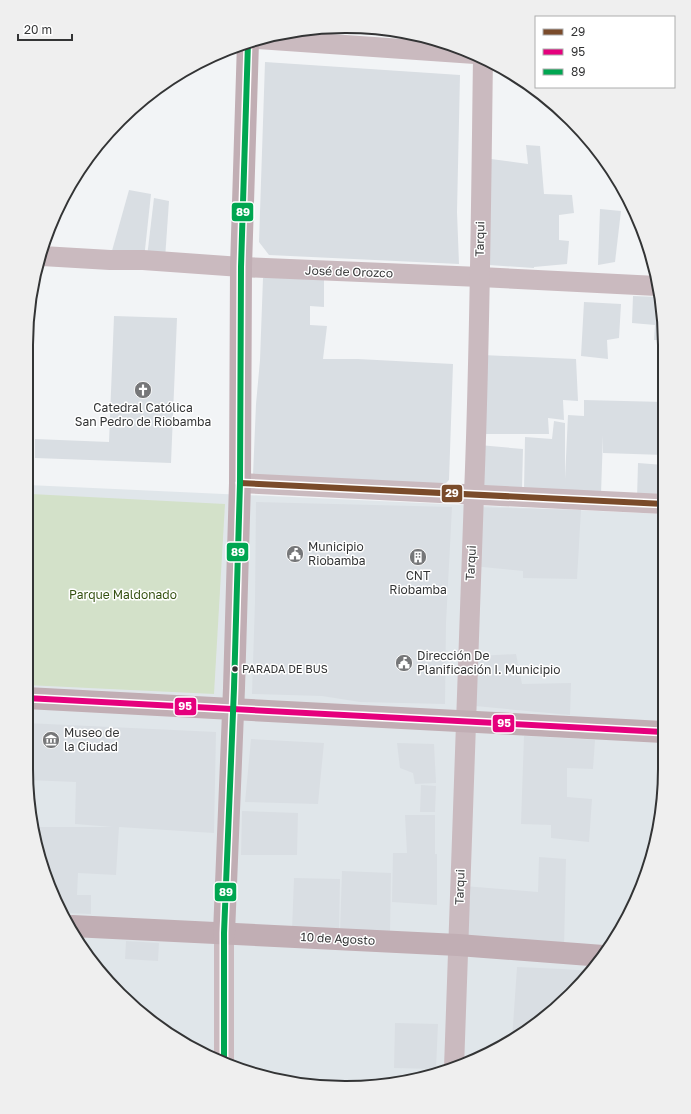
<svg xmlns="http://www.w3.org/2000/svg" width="691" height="1114" viewBox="0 0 691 1114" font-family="'Golos Text',sans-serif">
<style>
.built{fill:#e0e6ea}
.green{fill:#d3e1c9}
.building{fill:#d9dee3}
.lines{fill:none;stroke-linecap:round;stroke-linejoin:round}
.street{stroke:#cababf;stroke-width:20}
.secondary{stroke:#c1aeb4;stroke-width:22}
.bus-1-casing{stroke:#fff;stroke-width:9}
.bus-2-casing{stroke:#fff;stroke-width:9}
.bus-3-casing{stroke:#fff;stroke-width:9}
.bus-1{stroke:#7a4b2a;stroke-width:6}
.bus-2{stroke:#e5007d;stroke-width:6}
.bus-3{stroke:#00a651;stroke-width:6}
.bus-dot{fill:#333435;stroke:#fff;stroke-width:1.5}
.labels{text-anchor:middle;stroke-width:3;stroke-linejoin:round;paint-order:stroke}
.bus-label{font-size:11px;fill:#333435;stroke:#fff;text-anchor:start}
.street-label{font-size:12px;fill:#333435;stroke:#fff}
.poi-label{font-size:12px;fill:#333435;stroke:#fff;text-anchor:start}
.park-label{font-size:12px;fill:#355111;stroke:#fff}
.rim{fill:none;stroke:#333435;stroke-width:2}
.line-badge{stroke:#fff;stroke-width:1.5}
.badge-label{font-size:11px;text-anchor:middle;font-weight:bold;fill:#fff}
</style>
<rect width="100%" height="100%" fill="#f2f4f6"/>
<!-- built -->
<g class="built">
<path d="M366,27L412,34L299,30L304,29Z"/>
<path d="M28,485L664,514L662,810L641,891L599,963L523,1034L448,1071L345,1088L243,1071L168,1034L92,963L43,871L26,768Z"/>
</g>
<!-- green -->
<path class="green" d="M31,494L225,504L214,694L26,685L27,556Z"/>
<!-- building -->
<g class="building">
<path d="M265,62L460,75L457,212L459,264L269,255L259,242Z"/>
<path d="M526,145L540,146L544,194L572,195L574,213L559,215V240L569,241L567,264L534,267V268L489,265L491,159L528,164Z"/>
<path d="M129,190L151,194L144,259L110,258Z"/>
<path d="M154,198L169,201L165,259L147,257Z"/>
<path d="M600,209L621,211L615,262L598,265Z"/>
<path d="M324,277V307L310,306V325L327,326L323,359H358L453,364L449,480L444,485L253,475L256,404L260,360L263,278Z"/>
<path d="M633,296L659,297L664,324V340H654L655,325L632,323Z"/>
<path d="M584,302L621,304L619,338L607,340L608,359L581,356Z"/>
<path d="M114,316L177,318L171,463L35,458V439L109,442Z"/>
<path d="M482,355L576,359L578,401L563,400L564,420L548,418L549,434H481Z"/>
<path d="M584,400L664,402V455L603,453V435L601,494L524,490L525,437L552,439L554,421L565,423V479L568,415L584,416Z"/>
<path d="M479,445L523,449L522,489L477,487Z"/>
<path d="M638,463L664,465V501L637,499Z"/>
<path d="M256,502L452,507L446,623L445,704L360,702L322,696L252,694L255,602Z"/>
<path d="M475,507L581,510L577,579L523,578V571L473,566Z"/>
<path d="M516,654L522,684L571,683L570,715L475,706L477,656Z"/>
<path d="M26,723L216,732L214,833L119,827L116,875L78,873L77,895H91V914L65,913L43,871L36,827H113L75,824L76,782L28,780L26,769Z"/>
<path d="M524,736L595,740L593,769L567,768V797L592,799L589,842L551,838V825L521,824Z"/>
<path d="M251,739L324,743L318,804L245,802Z"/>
<path d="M397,743L434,744L436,783L415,784L413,773L400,768Z"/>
<path d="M421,785L436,786L435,812H420Z"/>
<path d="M242,811L298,813L297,855H241Z"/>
<path d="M405,815H435V854H437V905L392,902L393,853H407Z"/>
<path d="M539,857L566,859L564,948L462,942L464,886L538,892Z"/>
<path d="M342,871L391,873L390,935L340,932Z"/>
<path d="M294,878L340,879L339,932L292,930Z"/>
<path d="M126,941L159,943L158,961L125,959Z"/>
<path d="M517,967L562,969L590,971L523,1034L512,1040Z"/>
<path d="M395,1023L438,1024L436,1069L394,1068Z"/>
</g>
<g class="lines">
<!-- street -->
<g class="street">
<path d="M258,39L475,54"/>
<path d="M42,256L110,260H143L241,267L480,277L657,286"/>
<path d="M240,483L664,504"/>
<path d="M224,933V1062"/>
<path d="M454,1068C460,877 466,686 474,494C480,349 481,203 483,57"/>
</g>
<!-- secondary -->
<g class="secondary">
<path d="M26,698L663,732"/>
<path d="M72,926L458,945L603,956"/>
<path d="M224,933L234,688L240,483L241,267L248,42"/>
</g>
<defs>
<path id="bus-1" d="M240,483L664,504"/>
<path id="bus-2" d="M26,698L663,732"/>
<path id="bus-3" d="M224,1062V933L234,688L240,483L241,267L248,42"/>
</defs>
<!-- bus-1 casing -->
<use href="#bus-1" class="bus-1-casing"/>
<!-- bus-2 casing -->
<use href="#bus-2" class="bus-2-casing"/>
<!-- bus-3 casing -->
<use href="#bus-3" class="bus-3-casing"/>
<!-- bus-1 -->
<use href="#bus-1" class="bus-1"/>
<!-- bus-2 -->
<use href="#bus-2" class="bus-2"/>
<!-- bus-3 -->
<use href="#bus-3" class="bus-3"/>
</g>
<!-- icons -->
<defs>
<symbol id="church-disc" viewBox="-11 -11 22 22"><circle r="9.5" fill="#767779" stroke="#fff"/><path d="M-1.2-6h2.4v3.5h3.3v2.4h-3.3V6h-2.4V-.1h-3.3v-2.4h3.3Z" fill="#fff"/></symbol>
<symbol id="civic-disc" viewBox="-11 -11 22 22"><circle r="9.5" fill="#767779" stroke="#fff"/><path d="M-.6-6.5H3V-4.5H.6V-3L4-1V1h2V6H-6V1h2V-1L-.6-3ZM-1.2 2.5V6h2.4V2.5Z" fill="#fff"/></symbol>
<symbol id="building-disc" viewBox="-11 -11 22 22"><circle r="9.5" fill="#767779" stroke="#fff"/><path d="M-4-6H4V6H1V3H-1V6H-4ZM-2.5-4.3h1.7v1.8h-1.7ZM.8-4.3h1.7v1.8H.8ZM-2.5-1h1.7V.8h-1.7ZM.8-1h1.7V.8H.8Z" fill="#fff"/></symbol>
<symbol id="museum-disc" viewBox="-11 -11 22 22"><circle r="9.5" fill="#767779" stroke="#fff"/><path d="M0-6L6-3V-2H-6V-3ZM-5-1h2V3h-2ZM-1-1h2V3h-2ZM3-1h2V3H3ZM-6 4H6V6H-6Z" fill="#fff"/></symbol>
</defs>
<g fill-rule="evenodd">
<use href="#church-disc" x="133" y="380" width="20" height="20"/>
<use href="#civic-disc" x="285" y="544" width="20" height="20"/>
<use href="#building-disc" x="408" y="547" width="20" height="20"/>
<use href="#civic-disc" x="394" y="653" width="20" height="20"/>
<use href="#museum-disc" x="41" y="730" width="20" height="20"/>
</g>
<!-- markers -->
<circle class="bus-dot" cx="235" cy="669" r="3.5"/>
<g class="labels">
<!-- bus labels -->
<g class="bus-label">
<text x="242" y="673">PARADA DE BUS</text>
</g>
<!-- street labels -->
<g class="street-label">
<text transform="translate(480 239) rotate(-89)" y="4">Tarqui</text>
<text transform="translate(349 272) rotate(2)" y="4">José de Orozco</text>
<text transform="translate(471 563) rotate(-87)" y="4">Tarqui</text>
<text transform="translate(460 887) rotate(-88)" y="4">Tarqui</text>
<text transform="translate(338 939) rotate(3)" y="4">10 de Agosto</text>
</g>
<!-- poi labels -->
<g class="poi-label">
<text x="143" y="412" text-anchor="middle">Catedral Católica<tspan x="143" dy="14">San Pedro de Riobamba</tspan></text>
<text x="308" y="551">Municipio<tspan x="308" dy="14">Riobamba</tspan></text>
<text x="418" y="580" text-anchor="middle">CNT<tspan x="418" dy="14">Riobamba</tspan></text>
<text x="417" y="660">Dirección De<tspan x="417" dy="14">Planificación I. Municipio</tspan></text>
<text x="64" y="737">Museo de<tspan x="64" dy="14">la Ciudad</tspan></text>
</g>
<!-- park labels -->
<g class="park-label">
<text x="123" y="599">Parque Maldonado</text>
</g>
</g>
<!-- crop -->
<path d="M0 0H691V1114H0ZM345 33H346A312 312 0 0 1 658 345V769A312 312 0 0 1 346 1081H345A312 312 0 0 1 33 769V345A312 312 0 0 1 345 33Z" fill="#efefef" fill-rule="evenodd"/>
<path class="rim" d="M345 33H346A312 312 0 0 1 658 345V769A312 312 0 0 1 346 1081H345A312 312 0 0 1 33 769V345A312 312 0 0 1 345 33Z"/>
<g class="line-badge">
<rect x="231" y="202" width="23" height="20" rx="4" fill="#00a651"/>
<rect x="441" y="484" width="22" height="19" rx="4" fill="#7a4b2a"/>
<rect x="226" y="542" width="23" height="20" rx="4" fill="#00a651"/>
<rect x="174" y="697" width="23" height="19" rx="4" fill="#e5007d"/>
<rect x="492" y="714" width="23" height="19" rx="4" fill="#e5007d"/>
<rect x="214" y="882" width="23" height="20" rx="4" fill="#00a651"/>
</g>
<g class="badge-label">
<text x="243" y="216">89</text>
<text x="452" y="497">29</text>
<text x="238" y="556">89</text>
<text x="185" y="710">95</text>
<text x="504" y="727">95</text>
<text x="226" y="896">89</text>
</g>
<!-- legend -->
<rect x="535" y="16" width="140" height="72" fill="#ffffff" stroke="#adaeae"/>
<rect x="543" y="29" width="20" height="6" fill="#7a4b2a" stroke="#adaeae"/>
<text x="571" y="36" font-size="12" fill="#333435">29</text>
<rect x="543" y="49" width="20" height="6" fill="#e5007d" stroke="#adaeae"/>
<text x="571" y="56" font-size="12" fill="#333435">95</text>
<rect x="543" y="69" width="20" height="6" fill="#00a651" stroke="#adaeae"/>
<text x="571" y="76" font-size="12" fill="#333435">89</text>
<!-- scale -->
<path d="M18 34v6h54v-6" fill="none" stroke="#333435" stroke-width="2"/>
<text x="24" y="34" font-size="12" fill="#333435" stroke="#ffffff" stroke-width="3" paint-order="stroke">20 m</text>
</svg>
